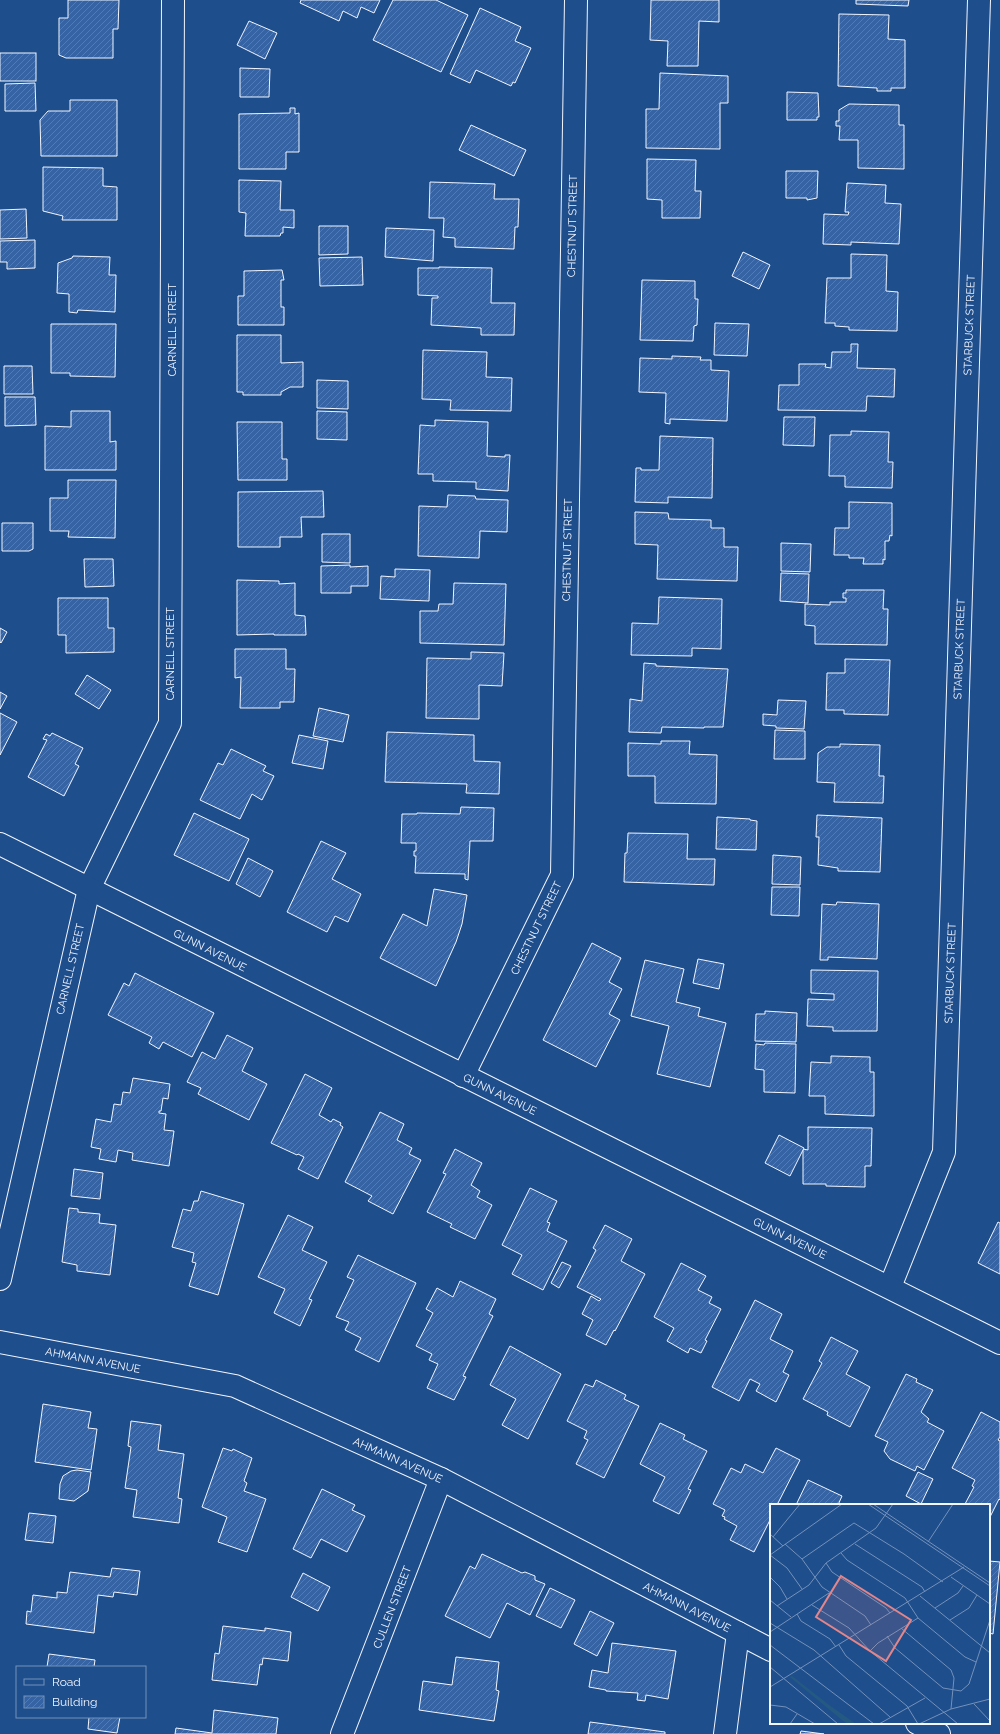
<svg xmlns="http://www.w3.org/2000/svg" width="1000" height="1734" viewBox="0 0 1000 1734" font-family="Raleway,sans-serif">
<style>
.building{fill:url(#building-hatch);stroke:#f2f6ff}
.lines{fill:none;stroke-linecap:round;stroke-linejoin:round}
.street-casing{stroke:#f2f6ff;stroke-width:24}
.secondary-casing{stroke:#f2f6ff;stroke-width:24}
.street{stroke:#1f4e8c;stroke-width:22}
.secondary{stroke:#1f4e8c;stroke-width:22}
.labels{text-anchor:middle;stroke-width:3;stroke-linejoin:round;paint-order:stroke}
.street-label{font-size:11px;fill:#f2f6ff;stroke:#1f4e8c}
.inset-road{fill:none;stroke:#7391ba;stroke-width:1}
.view{fill:#e38589;fill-opacity:0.15;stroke:#e38589;stroke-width:2}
.inset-edge{fill:none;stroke:#f2f6ff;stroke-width:2}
</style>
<defs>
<pattern id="building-hatch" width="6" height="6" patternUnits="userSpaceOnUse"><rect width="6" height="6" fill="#3563a3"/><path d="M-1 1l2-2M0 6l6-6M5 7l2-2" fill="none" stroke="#537ab1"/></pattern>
</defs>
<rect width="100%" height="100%" fill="#1f4e8c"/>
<!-- building -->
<g class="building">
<path d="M68,0H119L118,29H113V58H66L59,55V18H68Z"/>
<path d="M301,0H380L374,13L361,7L357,18L343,11L339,21L300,3Z"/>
<path d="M393,0H436L468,15L441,72L373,40Z"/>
<path d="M651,0H719V22L699,21L698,66H667L668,41L650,40Z"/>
<path d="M856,0H909L908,6L856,4Z"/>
<path d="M480,8L521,27L515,41L531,48L515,83L513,82L511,86L476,70L470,83L450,74Z"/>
<path d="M839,14L889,15L888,39L905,40V88H891V91H877V88L838,86Z"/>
<path d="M249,21L277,33L265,59L237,45Z"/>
<rect x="0" y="53" width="36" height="28"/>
<path d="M240,68L270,69L269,97H240Z"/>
<path d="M660,73L728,76V103H720V149L646,148V109H659Z"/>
<path d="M35,83L36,111H5V84Z"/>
<path d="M787,92L818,93L819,117H817V120H787Z"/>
<path d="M70,100H117V156H41L40,120L48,111H70Z"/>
<path d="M849,104L899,105V125H904V169L858,168V140H839L840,126H836V121H839V110Z"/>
<path d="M290,108H295V114L299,113V152H286V169H239V114L290,113Z"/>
<path d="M471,125L526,150L514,176L459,150Z"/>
<path d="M647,159L696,160L695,191H701L700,218H662V200L647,199Z"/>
<path d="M43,167L103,168V186L117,187V220H62L63,216L43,211Z"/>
<path d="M786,171H818L817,198L807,200V198H786Z"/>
<path d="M239,180L281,181L280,210H294V228L283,227V233H281L280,236H245L246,213L239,212Z"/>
<path d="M430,182L495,184L494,199H519L518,227H515L514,249L455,247V238L443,237L444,218H429Z"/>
<path d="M847,183L886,185L885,203L901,204L899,244L851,242V245L823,244L824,214L848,215L849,212H845Z"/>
<path d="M26,209L27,238L0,239V210Z"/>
<path d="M319,226H348V254L319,255Z"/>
<path d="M386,228L434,230L433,261L385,257Z"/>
<path d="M35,240V268L7,269V262H0V241Z"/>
<path d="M743,252L770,265L759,289L732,276Z"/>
<path d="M851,254L887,255L886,291L898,292L897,331L849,330V327L835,326V323H825L827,278H851Z"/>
<path d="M73,256L110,257L109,275H116L115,312L78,310L77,313L69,312V294L57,293L58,263L72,258Z"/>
<path d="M362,257L363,285L320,286L319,258Z"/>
<path d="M439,267L492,268L491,303H515L514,335H481V328L431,325L432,298H438V296L418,295V268H439Z"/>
<path d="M282,270L284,280H281V307H284V325H238V296H244V271Z"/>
<path d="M642,280L695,281V299H698L697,325L694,326L693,341L640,340Z"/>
<path d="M715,323L749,324L747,356L714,355Z"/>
<path d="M51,324H116L115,377L70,376V373H51Z"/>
<path d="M237,335H281V363L303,362V387H290L281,392V395H243V392H237Z"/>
<path d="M851,344H858L857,368L895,369L894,397L867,396L866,411L778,410L779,385H799V364H826L825,367L831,368L832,352H851Z"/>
<path d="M423,350L487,352L486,377L512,378L511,411L450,410L451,400L422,399Z"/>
<path d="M672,356L701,357L700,360H711V370L729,371L727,421L670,419V424L665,423L666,393L639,392L640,358L672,359Z"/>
<path d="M4,366H32L33,394H4Z"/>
<path d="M317,380L348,381V409L317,408Z"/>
<path d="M5,397H35L36,425L5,426Z"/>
<path d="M71,411H110V442L116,441V470H45V426L71,427Z"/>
<path d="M317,411L347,412V440L317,439Z"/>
<path d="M784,417H815L814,446L783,445Z"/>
<path d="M435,420L488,422L487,456L505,457V455H510L508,491L476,489V482L433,481V474H418L420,425L435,426Z"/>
<path d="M237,422H282V459H287V480H238Z"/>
<path d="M851,431L889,432L888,462H893L892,488L845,487V476H829L830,435H851Z"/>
<path d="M660,436L713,438L712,498L668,497V503L635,502L636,468H641V470H659Z"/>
<path d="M68,480H116L115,538L68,537L69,531H50V498H68Z"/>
<path d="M323,491L324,517H301L302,537H280V547H238V492Z"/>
<path d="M448,495L475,496L476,499L508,500L507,532L480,531L479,558L418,556L419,506L447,507Z"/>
<path d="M849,502L892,503V536L890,535L889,541H885V560L883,559V564H863L864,558H849V555H834L835,528H849Z"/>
<path d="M635,512L668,513L669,519L711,520V528H724V547H738L737,581L657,579L658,545L635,544Z"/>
<path d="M2,523H33V549L29,551H2Z"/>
<path d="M322,534H350V563L322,562Z"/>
<path d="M781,543L811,544L810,572L781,571Z"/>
<path d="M84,559H113L114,586L85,587Z"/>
<path d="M350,565V567L368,566V586H351V593H321V566Z"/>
<path d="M395,569L430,570L429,601L380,599L381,576L395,577Z"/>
<path d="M781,573L809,574L808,603L780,601Z"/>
<path d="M237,580L279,581V584L295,583V615L305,616L306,635H274V634L237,635Z"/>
<path d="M454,583L506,584L504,645L420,643V611H438L439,604H453Z"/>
<path d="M846,590H884L883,609H888L887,645L815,644V626L805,625V604L830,605V602H846V598H843V593H846Z"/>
<path d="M659,597L722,599L721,649L692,648V656L631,655L632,623L658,624Z"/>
<path d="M58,598H108V628H114V652L66,653V635H58Z"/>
<path d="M0,628L7,632L1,643L0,642Z"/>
<path d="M235,649H286V669H295L294,702H280V708H240L241,677L235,678Z"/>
<path d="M471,652L504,653L502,686L479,685V719L426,718L427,658L471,659Z"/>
<path d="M845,659L890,660L888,715L844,714V710H826L827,673H845Z"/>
<path d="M644,663L656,664V666L728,669L723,727H704V728L662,727L661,733L629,732L630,699L642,701Z"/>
<path d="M87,675L111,690L99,709L75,694Z"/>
<path d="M0,692L7,696L0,709Z"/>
<path d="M778,700L806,701L804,729L776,728V726L763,725V714L777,715Z"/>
<path d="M319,708L349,715L343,742L313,736Z"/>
<path d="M0,713L17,722L0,755Z"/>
<path d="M775,730L805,731V759H774Z"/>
<path d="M387,732L474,735V761L500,762L499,794L466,793L467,784L385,782Z"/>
<path d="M52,733L83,748L75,764L79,766L64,796L28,777L47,740L43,739L46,734L50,736Z"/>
<path d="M299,735L328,741L323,769L292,763Z"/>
<path d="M661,741H690L689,754L717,755L716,804L655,803V776H628V743L661,744Z"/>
<path d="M840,744L880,745L879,776H884L883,803L834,802L835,783L817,782L818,753L827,747H840Z"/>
<path d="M231,749L266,766L263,771L274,776L262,800L252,794L240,819L200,800L218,763L223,765Z"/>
<path d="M461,807L494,808L493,841H470L468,880L465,879V874L415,873L416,856H414V851H416V843H401L402,814H417V813L460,814Z"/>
<path d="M194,813L249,839L229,881L174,855Z"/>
<path d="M817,815L882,818L880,872L838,871V868L818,865L819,837H816Z"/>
<path d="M717,817L750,819V820L757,821L756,850L716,849Z"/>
<path d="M628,833L688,834L687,859H715L714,885L624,882L625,853H627Z"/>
<path d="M321,841L346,853L332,879L361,894L348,922L335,916L327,932L287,912Z"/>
<path d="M773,855L801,857L800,885L772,884Z"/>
<path d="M248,858L273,871L260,897L236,884Z"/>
<path d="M772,887H800L799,916L771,915Z"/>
<path d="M434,889L467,895L462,924L456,942L436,986L380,958L403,914L427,926Z"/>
<path d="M837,902L879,904L877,959L828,957V960H820L822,904L836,905Z"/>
<path d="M592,943L621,958L609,982L622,989L609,1014L620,1020L596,1067L543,1040Z"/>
<path d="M698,959L724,964L719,989L693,983Z"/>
<path d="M645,960L684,969L676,1002L700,1008L698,1016L726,1023L710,1087L657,1074L669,1026L631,1016Z"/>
<path d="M811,970L878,971L877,1031H833V1027L807,1026L808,999L834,1000V994L811,993Z"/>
<path d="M135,973L214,1013L192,1057L163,1042L159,1049L149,1043L152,1037L108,1015L124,983L129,986Z"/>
<path d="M765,1011L797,1013L796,1042L755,1041L756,1014H765Z"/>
<path d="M227,1035L253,1048L242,1071L267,1084L249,1120L198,1094L201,1088L187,1082L202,1052L215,1059Z"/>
<path d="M765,1043L796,1044L795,1093L764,1092V1070L755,1069L756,1044L764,1045Z"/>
<path d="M831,1056L870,1057V1072H874V1116L825,1114V1096H809L811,1062L831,1063Z"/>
<path d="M305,1074L332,1088L319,1115L331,1122L333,1119L341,1123L340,1125L343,1127L318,1179L298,1169L304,1157L298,1154L297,1155L271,1143Z"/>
<path d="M133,1078L170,1084L168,1099L163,1098L161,1111H159V1113L166,1114L164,1130L174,1131L169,1166L132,1160L133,1153L118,1150L116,1162L99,1159L101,1149L91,1147L96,1119L111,1122L114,1104L121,1105L123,1092L130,1093Z"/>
<path d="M380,1112L404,1124L397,1140L412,1148L409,1154L421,1160L393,1214L368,1201L372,1196L345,1182Z"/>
<path d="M808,1127L872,1128L871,1166H865V1187L826,1186V1184H803V1149L808,1150Z"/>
<path d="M779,1135L804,1148L790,1176L765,1163Z"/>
<path d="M455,1149L482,1163L471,1185L480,1191L477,1197L492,1205L475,1239L450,1227L452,1224L427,1212L446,1174L443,1173Z"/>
<path d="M74,1169L103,1173L100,1199L71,1196Z"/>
<path d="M530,1188L557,1201L547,1222L550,1223L547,1231L567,1241L543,1290L512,1274L522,1255L502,1245Z"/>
<path d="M201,1191L244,1204L218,1295L189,1286L196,1263L192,1262L194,1253L172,1247L183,1209L191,1211L194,1201H198Z"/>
<path d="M69,1208L78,1209V1212L100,1214L99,1223L116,1225L110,1275L77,1271V1265L62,1262Z"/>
<path d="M288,1215L313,1227L302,1250L327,1262L309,1299L312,1300L300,1326L274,1313L285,1289L258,1277Z"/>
<path d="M998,1222L1000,1223V1274L978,1263Z"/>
<path d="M605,1225L632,1239L621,1261L645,1274L615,1331L614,1330L606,1345L586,1335L593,1320L582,1314L591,1296L599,1301L601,1299L577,1287L596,1250L593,1248Z"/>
<path d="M358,1255L416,1283L379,1362L355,1350L361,1338L345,1330L349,1322L336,1317L354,1280L347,1277Z"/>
<path d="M562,1262L571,1266L559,1288L551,1283Z"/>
<path d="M681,1263L706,1276L698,1290L712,1297L709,1303L721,1309L705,1340L707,1341L701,1353L690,1348L688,1353L667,1341L674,1328L654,1317Z"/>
<path d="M460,1281L496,1299L489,1314L493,1316L463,1376L466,1377L454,1400L427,1388L438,1364L429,1360L432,1354L416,1346L433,1313L426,1309L437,1288L453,1297Z"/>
<path d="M755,1300L782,1314L770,1339L793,1351L783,1372L789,1375L776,1402L756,1391L760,1384L750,1379L739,1401L712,1387Z"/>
<path d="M831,1337L858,1351L846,1374L870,1387L850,1427L827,1415L828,1412L803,1399L822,1363L819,1361Z"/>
<path d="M510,1346L561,1374L528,1439L502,1425L516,1399L490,1385Z"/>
<path d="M906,1374L917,1379L916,1382L933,1390L921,1412L929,1419L927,1422L944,1431L924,1470L917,1466L915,1471L890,1459L884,1451L888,1442L875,1436Z"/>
<path d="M596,1380L626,1395L624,1399L639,1406L604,1478L576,1464L588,1440L584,1438L587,1431L567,1421L585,1384L593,1387Z"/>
<path d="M43,1404L91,1412L88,1428L97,1429L91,1470L35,1462Z"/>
<path d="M981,1412L1000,1422V1437L998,1440L1000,1441V1500L999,1499L990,1517L989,1505L965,1504L974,1487L972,1486L975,1480L952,1468Z"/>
<path d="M131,1421L161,1425L158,1450L184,1454L178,1498L182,1499L179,1523L133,1517L137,1490L125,1488L131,1447L128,1446Z"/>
<path d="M660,1423L685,1435L683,1439L707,1451L688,1489L691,1490L679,1514L653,1501L665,1477L640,1464Z"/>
<path d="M223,1448L232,1451L233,1449L252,1458L244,1481L247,1483L244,1491L266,1499L247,1552L218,1542L227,1517L202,1507Z"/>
<path d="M776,1448L800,1460L777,1505H771V1518L754,1552L730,1540L737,1526L724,1519L725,1517L722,1516L725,1510L713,1504L731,1468L741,1473L745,1464L763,1473Z"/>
<path d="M77,1470L91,1472L88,1491L74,1501L59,1499L60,1484L63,1476L71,1471Z"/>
<path d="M918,1472L933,1479L921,1504L906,1496Z"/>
<path d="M808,1480L842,1496L838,1505H796Z"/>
<path d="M322,1489L355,1505L352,1510L365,1516L347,1552L321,1539L311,1558L293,1549Z"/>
<path d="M29,1513L56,1516L53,1543L25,1540Z"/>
<path d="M482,1554L522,1573L525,1572L535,1576V1580L545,1584L530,1615L507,1603L490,1638L445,1616L470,1566L475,1569Z"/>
<path d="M989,1561L1000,1562L993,1634L989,1633Z"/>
<path d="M112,1568L140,1571L137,1595L114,1592L113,1597L98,1595L94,1633L26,1624L27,1611L31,1612L33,1595L57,1598V1592L67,1593L70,1572L110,1577Z"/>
<path d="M303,1573L330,1587L318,1611L291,1597Z"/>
<path d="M550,1588L575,1600L561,1628L536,1616Z"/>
<path d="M590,1611L614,1623L597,1656L574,1644Z"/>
<path d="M223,1626L265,1631V1628L291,1632L288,1661L263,1658L262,1665L260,1664L257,1685L212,1680L215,1653L219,1654Z"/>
<path d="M612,1643L676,1651L668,1699L646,1695L645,1701L637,1700L638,1693L606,1691V1690L589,1687L592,1670L608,1673Z"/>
<path d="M49,1654L95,1660L94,1667H47Z"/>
<path d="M456,1657L499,1662L496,1690L499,1691L494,1721L419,1710L423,1681L452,1685Z"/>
<path d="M214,1710L278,1718L276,1734H175L176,1728L212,1733Z"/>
<path d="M89,1717H120L117,1733L88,1729Z"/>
<path d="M590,1722L665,1732V1734H588Z"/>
<path d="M801,1731L824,1734H800Z"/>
</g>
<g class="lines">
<defs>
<g id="street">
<path d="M463,1076L562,875L576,0"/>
<path d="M0,1279L89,889L170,723L173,0"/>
<path d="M890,1287L944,1152L979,0"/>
<path d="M0,1342L235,1386L441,1479L771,1650"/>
<path d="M917,1723L939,1734"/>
<path d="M342,1734L441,1479"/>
<path d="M725,1734L738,1633"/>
</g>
<path id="secondary" d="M0,844L1000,1343"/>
</defs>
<!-- street casing -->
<use href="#street" class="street-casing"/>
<!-- secondary casing -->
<use href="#secondary" class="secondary-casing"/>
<!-- street -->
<use href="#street" class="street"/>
<!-- secondary -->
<use href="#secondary" class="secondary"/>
</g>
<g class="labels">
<!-- street labels -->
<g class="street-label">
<text transform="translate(572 226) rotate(-89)" y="4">CHESTNUT STREET</text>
<text transform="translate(969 325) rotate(-88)" y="4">STARBUCK STREET</text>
<text transform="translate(172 330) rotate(-90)" y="4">CARNELL STREET</text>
<text transform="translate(567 550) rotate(-89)" y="4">CHESTNUT STREET</text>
<text transform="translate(959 649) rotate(-88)" y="4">STARBUCK STREET</text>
<text transform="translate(170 654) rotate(-90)" y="4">CARNELL STREET</text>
<text transform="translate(536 928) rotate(-64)" y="4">CHESTNUT STREET</text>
<text transform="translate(210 950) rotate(27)" y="4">GUNN AVENUE</text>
<text transform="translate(70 969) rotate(-77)" y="4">CARNELL STREET</text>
<text transform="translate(950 973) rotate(-88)" y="4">STARBUCK STREET</text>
<text transform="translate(500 1094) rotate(26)" y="4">GUNN AVENUE</text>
<text transform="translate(790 1238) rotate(26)" y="4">GUNN AVENUE</text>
<text transform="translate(93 1360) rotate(11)" y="4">AHMANN AVENUE</text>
<text transform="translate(398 1460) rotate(24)" y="4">AHMANN AVENUE</text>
<text transform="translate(392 1607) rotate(-69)" y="4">CULLEN STREET</text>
<text transform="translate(687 1607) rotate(27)" y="4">AHMANN AVENUE</text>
</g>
</g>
<!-- overview -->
<g transform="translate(770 1504)">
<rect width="220" height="220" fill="#1f4e8c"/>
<path d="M22,172L59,201L86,220H78L72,216L20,173Z" fill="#245a82"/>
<path class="inset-road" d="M98,0L220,82M103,0L220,79M0,30L13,42M3,33L30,0M158,38L183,0M15,40L32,55L52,83L95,112L101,121M85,40L152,83L155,88M71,49L77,56L135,94L148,114L195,153L206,158M32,55L84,19L134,50L173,78M56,59L62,68L116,104L120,109M0,73L10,83L17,95M181,73L220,100M32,85L17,64L0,51L72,0M150,92L220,149M0,96L21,113M42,101L79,124L100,147L188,220M7,102L39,81L56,59L106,24L123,0M165,104L188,89L193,82M27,110L31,117L60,135L66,143M180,116L199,104L207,91M0,119L44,146L120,213M131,124L181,166L184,174L181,205M0,128L59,89M117,132L125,144L173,184L191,187L199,180L220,116M0,141L104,220M69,141L76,152L137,202L148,220M100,147L108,139L148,114M0,163L68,220M0,183L194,63M204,200L220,217M0,201L16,203L45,220M20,220L27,210M109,220L155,194M149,220L181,205L220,195"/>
<path class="view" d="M71,72L141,116L116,157L46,113Z"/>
<rect width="220" height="220" class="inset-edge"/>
</g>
<!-- legend -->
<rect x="16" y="1666" width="130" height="52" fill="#1f4e8c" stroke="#7391ba"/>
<rect x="24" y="1679" width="20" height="6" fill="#1f4e8c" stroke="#7391ba"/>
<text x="52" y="1686" font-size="12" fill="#f2f6ff">Road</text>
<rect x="24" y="1696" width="20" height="12" fill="url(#building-hatch)" stroke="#7391ba"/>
<text x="52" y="1706" font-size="12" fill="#f2f6ff">Building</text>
</svg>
